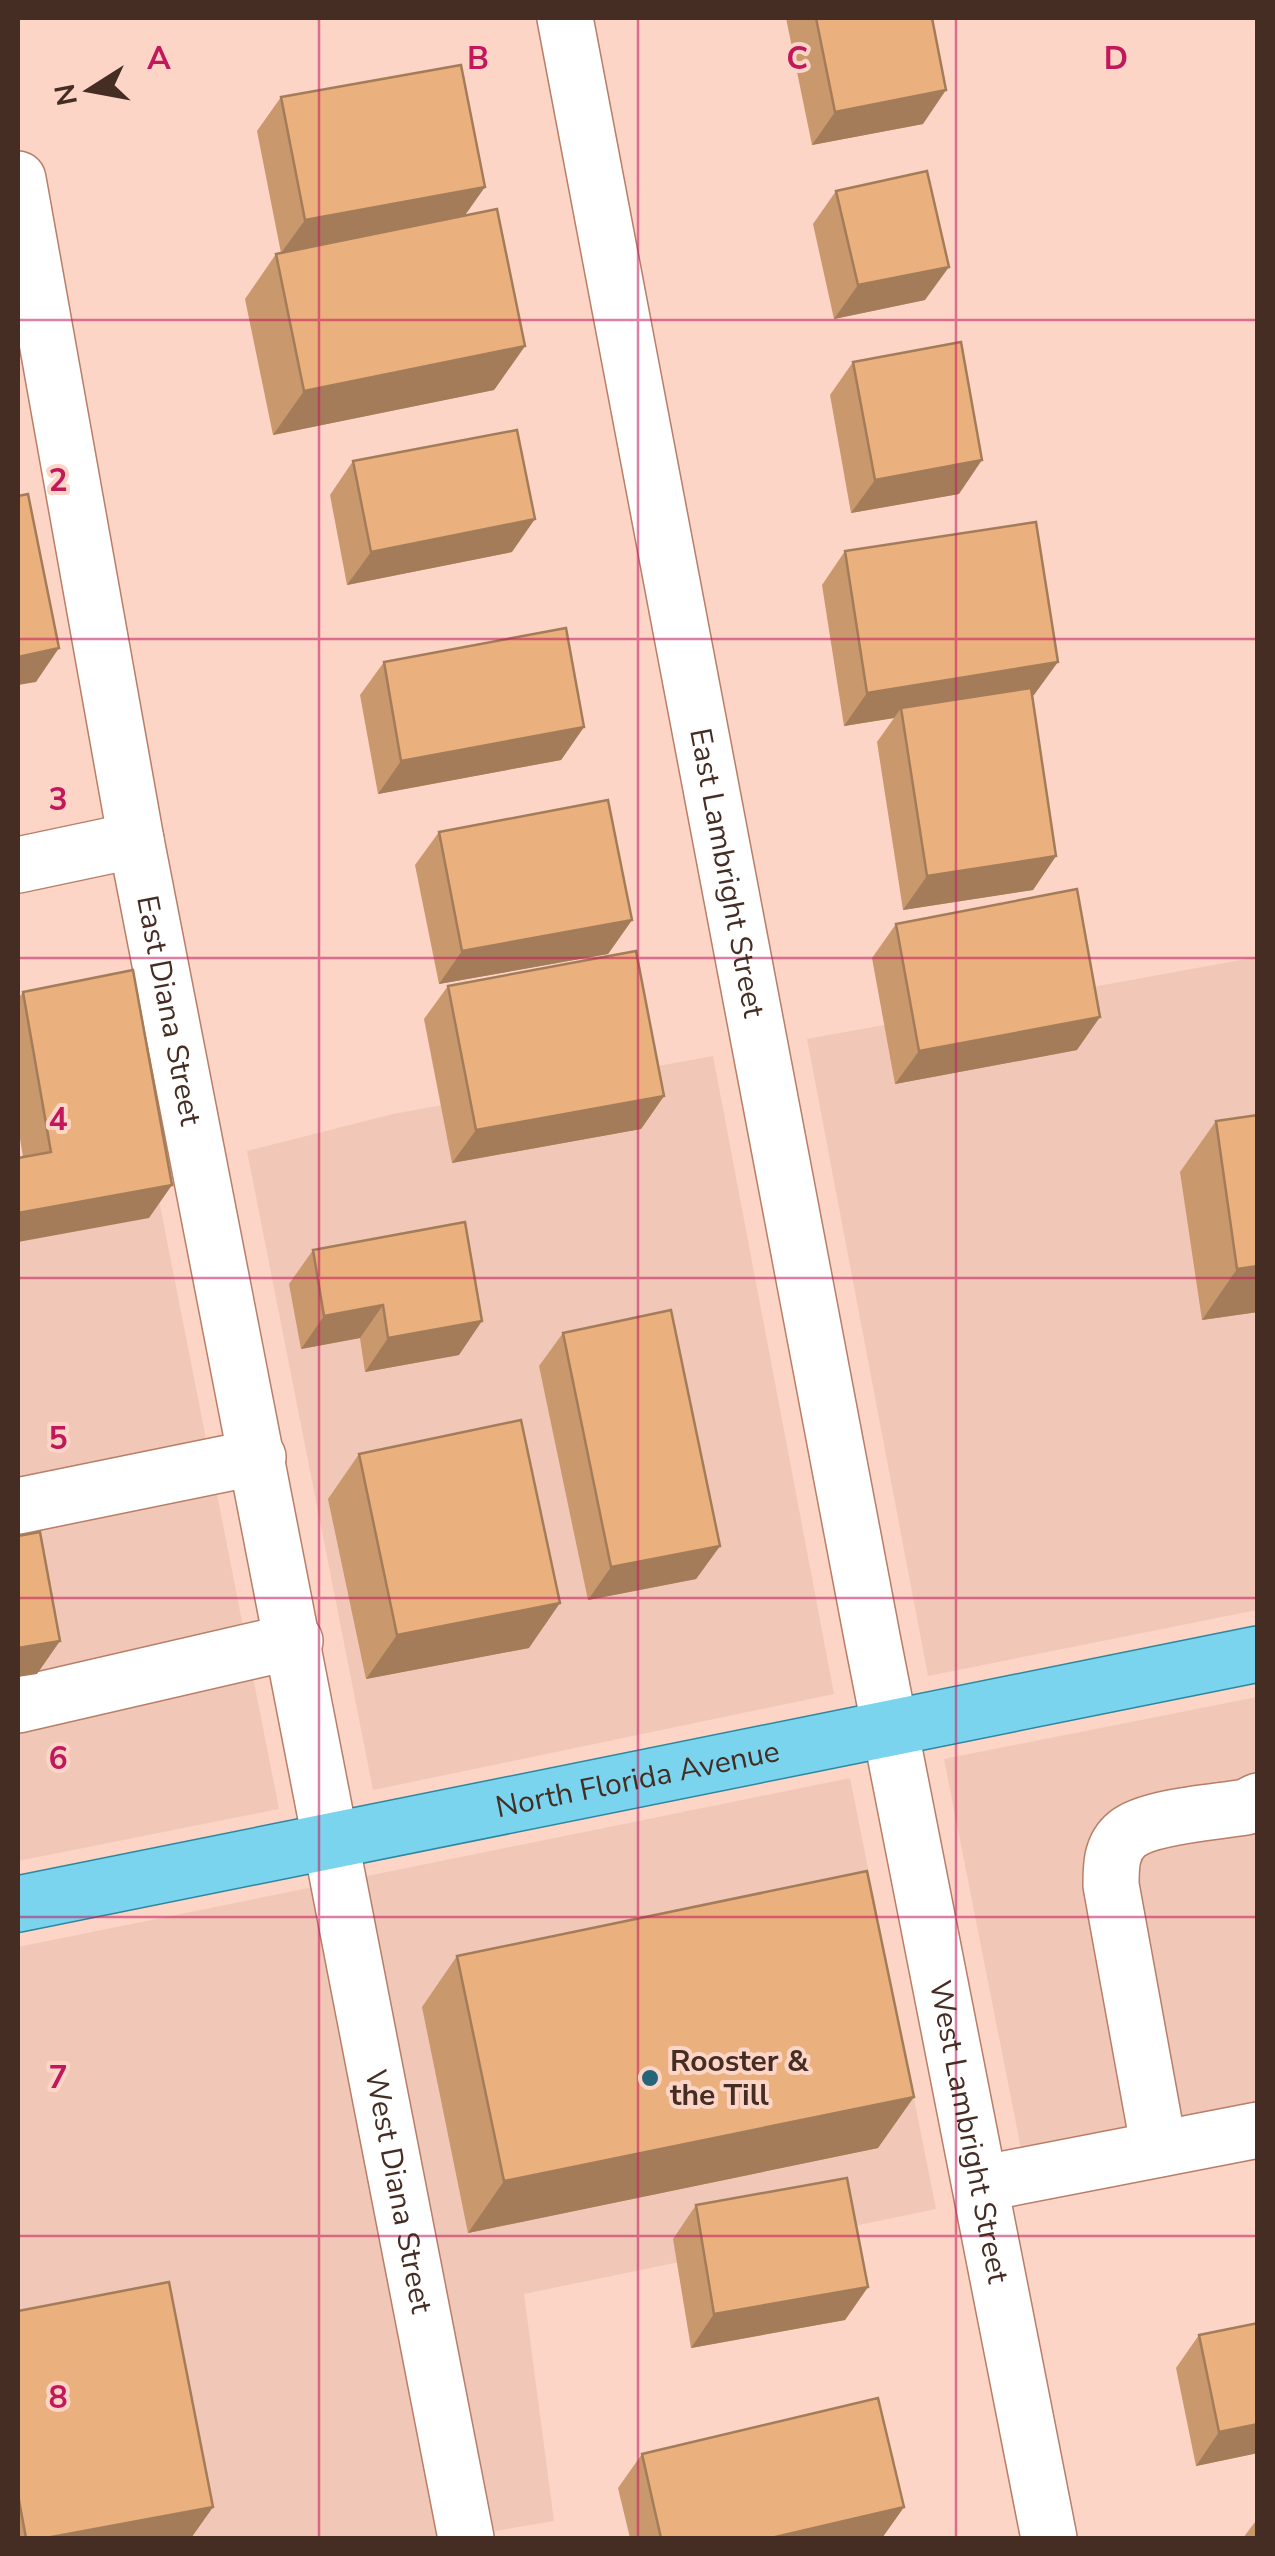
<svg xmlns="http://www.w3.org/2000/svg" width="1275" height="2556" viewBox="0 0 1275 2556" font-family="'Nunito Sans',sans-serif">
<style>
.built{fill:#f1c7b7}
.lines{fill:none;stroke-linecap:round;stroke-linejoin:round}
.minor-casing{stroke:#b87e67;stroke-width:58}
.major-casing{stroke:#2e879e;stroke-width:58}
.minor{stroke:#fff;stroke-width:55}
.major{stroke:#7ad4ed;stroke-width:55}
.wall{fill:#c9986d}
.shaded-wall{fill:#a47c59}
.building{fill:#eab17f;stroke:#a47c59;stroke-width:2.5}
.grid{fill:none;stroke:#c2185b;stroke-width:2.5;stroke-opacity:0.55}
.poi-dot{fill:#246579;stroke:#fcd5c7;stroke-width:4}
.labels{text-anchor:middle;stroke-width:8;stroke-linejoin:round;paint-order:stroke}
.street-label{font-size:30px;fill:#452d23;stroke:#fcd5c7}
.poi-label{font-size:30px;font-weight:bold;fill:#452d23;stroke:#fcd5c7;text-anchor:start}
.grid-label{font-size:32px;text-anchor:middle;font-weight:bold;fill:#c2185b;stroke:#fcd5c7;stroke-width:8;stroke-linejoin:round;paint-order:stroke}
</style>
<rect width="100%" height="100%" fill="#fcd5c7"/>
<!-- built -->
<g class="built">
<path d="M1257,957V1610L928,1676L807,1039Z"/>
<path d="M713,1056L834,1694L373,1790L247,1151L393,1114Z"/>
<path d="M154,1175L279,1809L18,1861V1210Z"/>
<path d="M1257,1697V2150L1029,2189L944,1759Z"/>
<path d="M850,1778L936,2209L524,2294L554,2521L453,2538H18V1947Z"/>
</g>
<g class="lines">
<defs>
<g id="minor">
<path id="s1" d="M565,18L873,1642L1049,2538"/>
<path id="s2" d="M18,179L136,840L466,2538"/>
<path d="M18,865L136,840"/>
<path d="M18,1506L258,1457"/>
<path d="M18,1705L295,1641"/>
<path d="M1159,2149L1111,1885C1111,1866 1111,1847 1127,1834C1149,1816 1217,1812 1246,1807L1258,1801"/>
<path d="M980,2184L1258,2130"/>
</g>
<g id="major">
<path id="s3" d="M18,1904L1258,1654"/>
</g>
</defs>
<!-- minor casing -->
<use href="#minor" class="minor-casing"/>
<!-- major casing -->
<use href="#major" class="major-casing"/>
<!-- minor -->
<use href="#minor" class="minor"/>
<!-- major -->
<use href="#major" class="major"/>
</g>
<!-- wall -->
<g class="wall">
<path d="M786,18H932L923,124L812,145Z"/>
<path d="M281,97L465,216L525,346L494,390L273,435L245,299L276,254L281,253L257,131Z"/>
<path d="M836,191L925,300L834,319L813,224Z"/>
<path d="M853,362L959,494L851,513L830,395Z"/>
<path d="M353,461L512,552L347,585L330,495Z"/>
<path d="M845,551L1034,695L1032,696L1056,856L1033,890L903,910L877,742L894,718L844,726L822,585Z"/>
<path d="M384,662L584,727L561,760L378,794L360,695Z"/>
<path d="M439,832L632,920L608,954L439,984L415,865Z"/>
<path d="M896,924L1077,1050L895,1084L872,958Z"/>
<path d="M448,986L664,1096L641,1129L452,1163L424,1019Z"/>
<path d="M23,992L149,1218L23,1157L18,1126V999Z"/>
<path d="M1216,1121L1258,1312L1202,1320L1180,1172Z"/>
<path d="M313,1250L459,1355L365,1372L360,1338L301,1349L289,1284Z"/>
<path d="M563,1333L720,1546L696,1579L588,1600L539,1366Z"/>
<path d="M359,1454L529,1648L366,1679L328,1499Z"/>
<path d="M457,1956L878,2148L468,2233L422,2007Z"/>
<path d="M696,2205L868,2287L845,2320L691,2348L673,2239Z"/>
<path d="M18,2311L213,2507L191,2538H18Z"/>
<path d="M1258,2323V2453L1196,2466L1176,2368L1199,2335Z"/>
<path d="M642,2454L904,2507L882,2538H630L618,2488Z"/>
<path d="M1258,2518V2538H1243Z"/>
</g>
<!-- shaded-wall -->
<g class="shaded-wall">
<path d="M946,90L923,124L812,145L835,112Z"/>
<path d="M485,187L461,221L281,253L305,220Z"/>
<path d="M949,267L925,300L834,319L858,285Z"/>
<path d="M525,346L494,390L273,435L304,391Z"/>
<path d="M982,460L959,494L851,513L875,480Z"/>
<path d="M535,519L512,552L347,585L371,552Z"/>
<path d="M59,648L36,682L18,685V657Z"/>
<path d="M1058,662L1034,695L902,717L901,708L894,718L844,726L867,693Z"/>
<path d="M584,727L561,760L378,794L401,761Z"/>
<path d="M1056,856L1033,890L903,910L927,876Z"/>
<path d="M632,920L608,954L439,984L462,951Z"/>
<path d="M1100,1017L1077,1050L895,1084L919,1051Z"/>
<path d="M664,1096L641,1129L452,1163L476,1130Z"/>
<path d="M172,1185L149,1218L18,1242V1213Z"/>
<path d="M1258,1266V1312L1202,1320L1237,1269Z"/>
<path d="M383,1305L360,1338L301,1349L324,1316Z"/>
<path d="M482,1321L459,1355L365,1372L388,1338Z"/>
<path d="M720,1546L696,1579L588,1600L611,1567Z"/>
<path d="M560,1603L529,1648L366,1679L397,1635Z"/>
<path d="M60,1641L37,1674L18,1677V1648Z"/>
<path d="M914,2097L878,2148L468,2233L504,2181Z"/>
<path d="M868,2287L845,2320L691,2348L714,2314Z"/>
<path d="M1258,2424V2453L1196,2466L1219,2432Z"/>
<path d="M213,2507L191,2538H46Z"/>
<path d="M904,2507L882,2538H771Z"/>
</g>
<!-- building -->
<g class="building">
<path d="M816,18H932L946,90L835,112Z"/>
<path d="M461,65L485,187L305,220L281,97Z"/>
<path d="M927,171L949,267L858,285L836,191Z"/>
<path d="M497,209L525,346L304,391L276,254Z"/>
<path d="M961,342L982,460L875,480L853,362Z"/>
<path d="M517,430L535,519L371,552L353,461Z"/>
<path d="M28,494L59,648L18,657V496Z"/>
<path d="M1036,522L1058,662L867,693L845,551Z"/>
<path d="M566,628L584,727L401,761L384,662Z"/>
<path d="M1031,688L1056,856L927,876L901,708Z"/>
<path d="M608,800L632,920L462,951L439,832Z"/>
<path d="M1077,889L1100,1017L919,1051L896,924Z"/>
<path d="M636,951L664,1096L476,1130L448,986Z"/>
<path d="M133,970L172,1185L18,1213V1158L51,1152L23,992Z"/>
<path d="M1258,1115V1266L1237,1269L1216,1121Z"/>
<path d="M465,1222L482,1321L388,1338L383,1305L324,1316L313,1250Z"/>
<path d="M671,1310L720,1546L611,1567L563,1333Z"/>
<path d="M521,1420L560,1603L397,1635L359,1454Z"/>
<path d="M40,1532L60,1641L18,1648V1536Z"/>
<path d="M867,1871L914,2097L504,2181L457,1956Z"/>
<path d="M847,2178L868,2287L714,2314L696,2205Z"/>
<path d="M169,2282L213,2507L46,2538H26L18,2495V2311Z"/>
<path d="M1258,2323V2424L1219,2432L1199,2335Z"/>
<path d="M878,2398L904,2507L771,2538H661L642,2454Z"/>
</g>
<!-- grid -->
<path class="grid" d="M319,18V2538M638,18V2538M956,18V2538M18,320H1258M18,639H1258M18,958H1258M18,1278H1258M18,1598H1258M18,1917H1258M18,2236H1258"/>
<!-- markers -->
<circle class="poi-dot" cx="650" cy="2078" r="10"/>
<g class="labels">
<!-- street labels -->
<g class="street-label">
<text dy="10" stroke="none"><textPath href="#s1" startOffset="870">East Lambright Street</textPath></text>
<text dy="10" stroke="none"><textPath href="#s2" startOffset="845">East Diana Street</textPath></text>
<text dy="10" stroke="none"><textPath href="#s3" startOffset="632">North Florida Avenue</textPath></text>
<text dy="10" stroke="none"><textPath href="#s1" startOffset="2152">West Lambright Street</textPath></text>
<text dy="10" stroke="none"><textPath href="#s2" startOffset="2048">West Diana Street</textPath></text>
</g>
<!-- poi labels -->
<g class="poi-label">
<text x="670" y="2071">Rooster &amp;<tspan x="670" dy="34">the Till</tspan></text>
</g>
</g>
<g class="grid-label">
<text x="159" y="69">A</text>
<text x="478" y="69">B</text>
<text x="797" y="69">C</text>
<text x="1116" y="69">D</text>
<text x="58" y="491">2</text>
<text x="58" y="810">3</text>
<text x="58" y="1130">4</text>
<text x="58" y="1449">5</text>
<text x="58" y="1769">6</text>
<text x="58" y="2088">7</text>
<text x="58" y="2408">8</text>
</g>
<!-- border -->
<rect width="1275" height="2556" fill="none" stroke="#452d23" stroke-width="40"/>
<!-- north arrow -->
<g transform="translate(90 90) rotate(259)" stroke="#fcd5c7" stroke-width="8" paint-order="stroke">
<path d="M0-8L18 38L0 25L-18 38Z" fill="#452d23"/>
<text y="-15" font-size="28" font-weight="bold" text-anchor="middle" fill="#452d23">N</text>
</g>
</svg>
